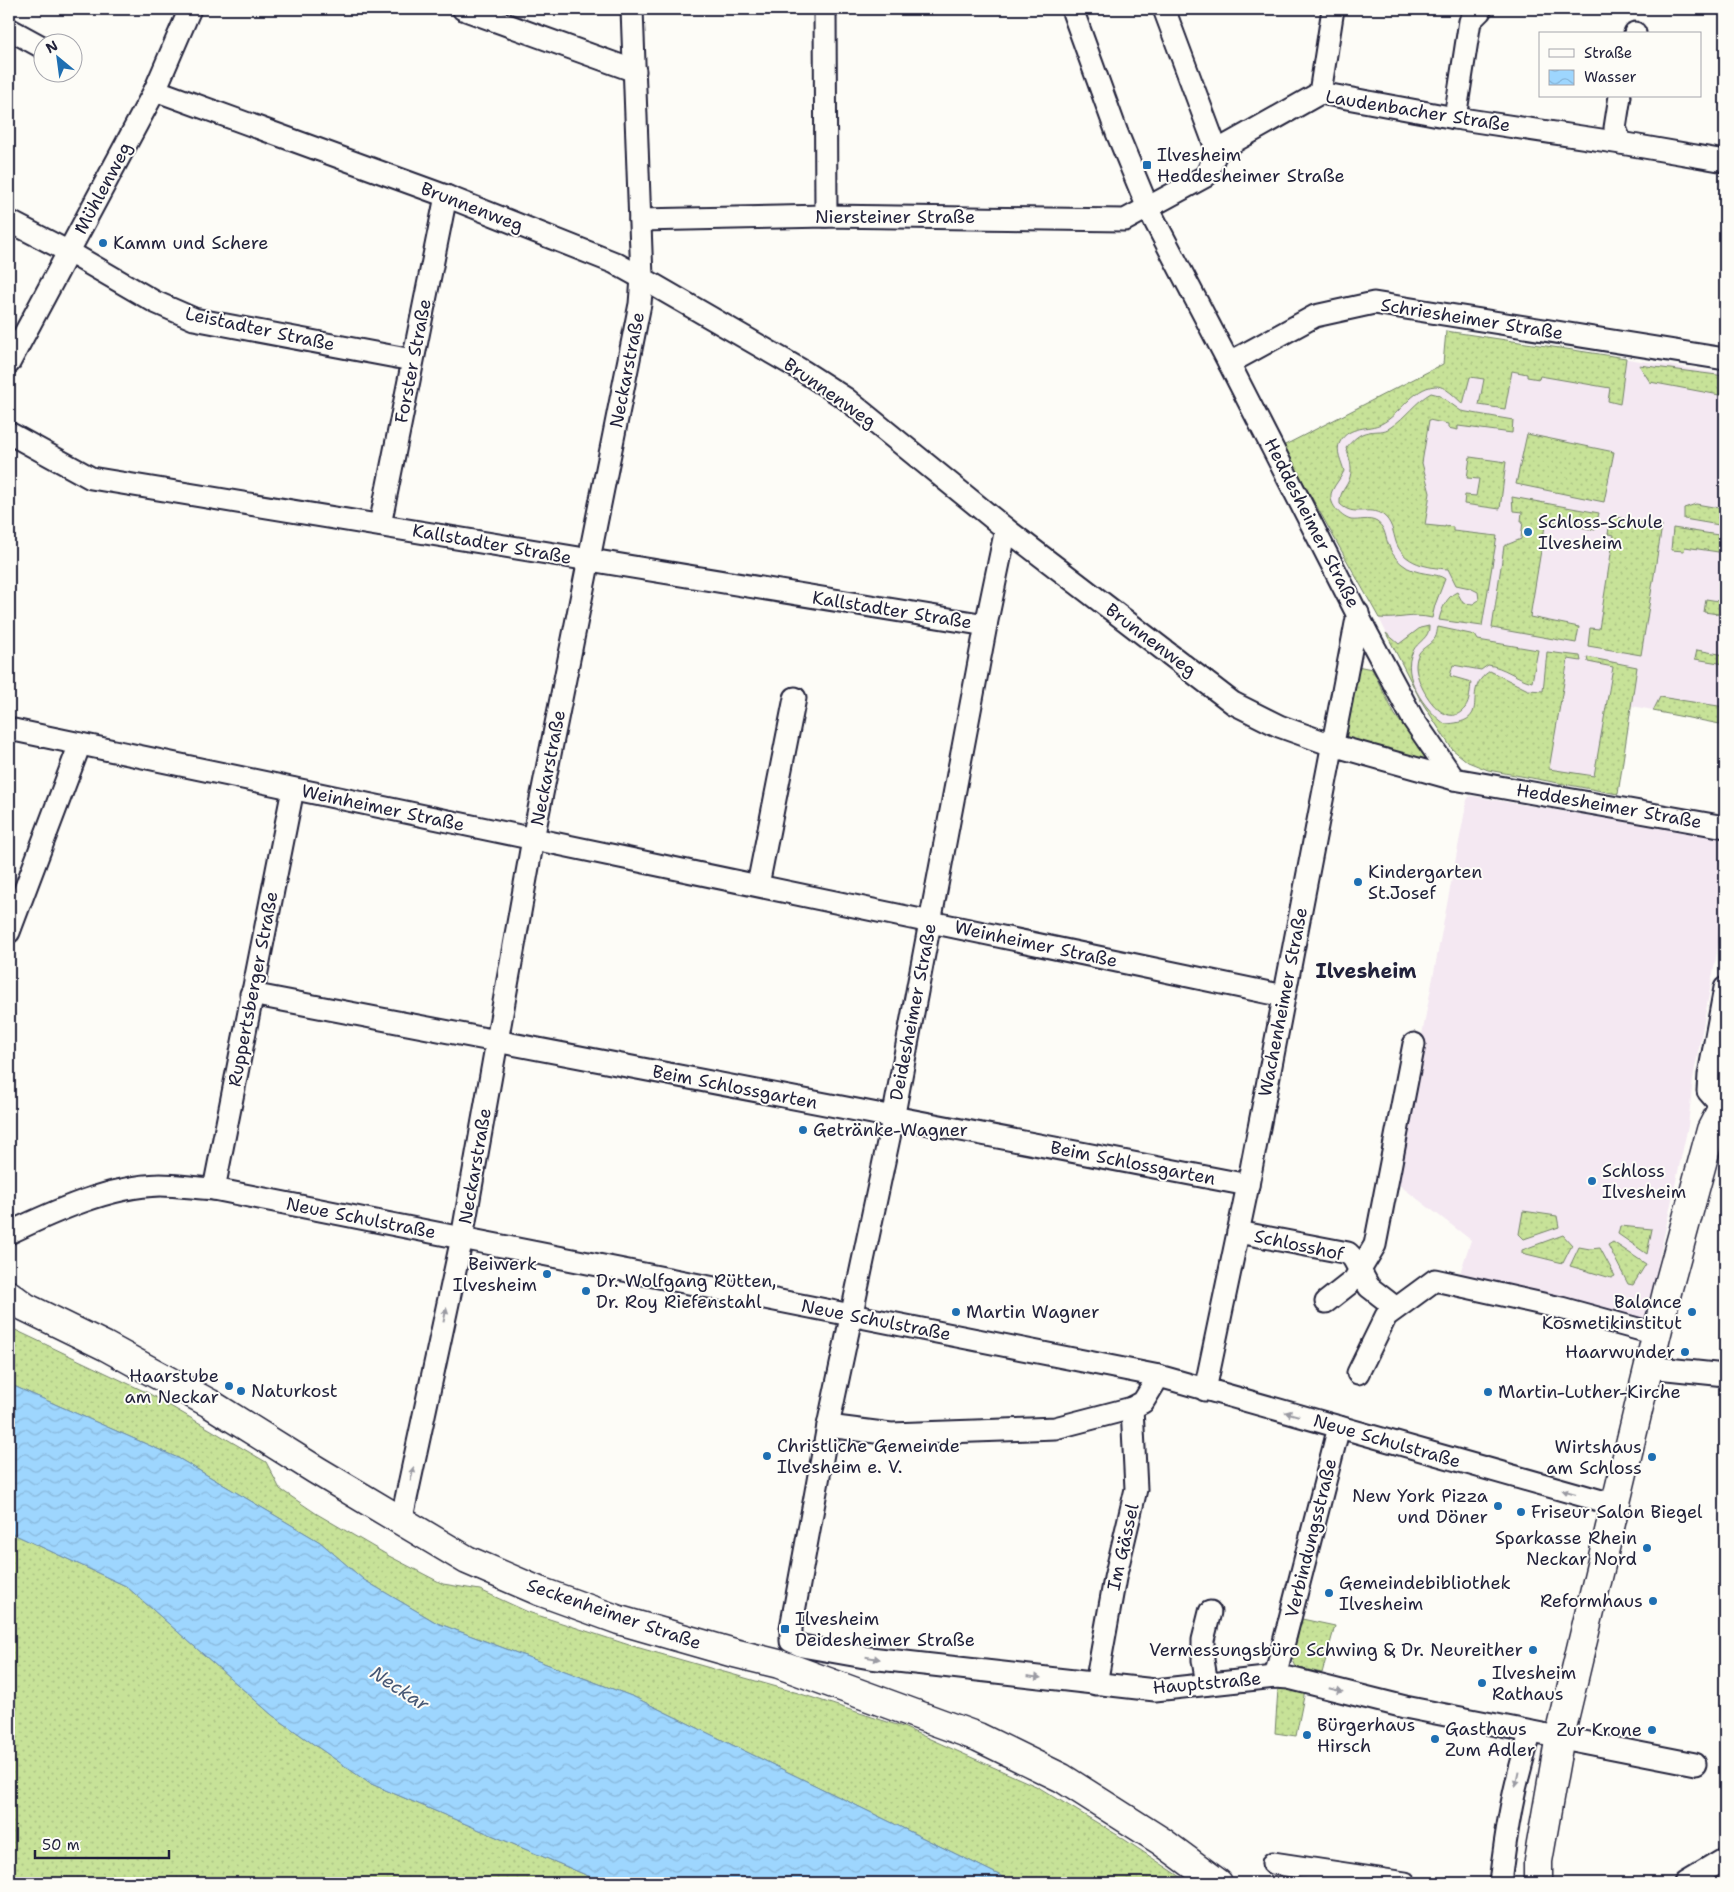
<svg xmlns="http://www.w3.org/2000/svg" width="1734" height="1892" viewBox="0 0 1734 1892" font-family="'Shantell Sans',sans-serif">
<style>
.built{fill:#f4e8f2}
.grass{fill:url(#grass-dots);stroke:#74826a}
.water{fill:url(#water-waves);stroke:#6c8eb0}
.lines{fill:none;stroke-linecap:round;stroke-linejoin:round}
.street-casing{stroke:#22223b;stroke-width:25}
.secondary-casing{stroke:#22223b;stroke-width:31}
.street{stroke:#fdfcf7;stroke-width:21}
.secondary{stroke:#fdfcf7;stroke-width:28}
.oneway{fill:#9a9aa2}
.poi-dot{fill:#1f6fb2;stroke:#fdfcf7;stroke-width:2}
.labels{text-anchor:middle;stroke-width:4;stroke-linejoin:round;paint-order:stroke}
.street-label{font-size:18px;fill:#22223b;stroke:#fdfcf7}
.poi-label{font-size:18px;fill:#22223b;stroke:#fdfcf7;text-anchor:start}
.water-label{font-size:19px;font-style:italic;fill:#475876;stroke:#fdfcf7}
.quarter-label{font-size:20px;font-weight:bold;fill:#22223b;stroke:#fdfcf7}
</style>
<defs>
<pattern id="grass-dots" width="8" height="8" patternUnits="userSpaceOnUse" patternTransform="scale(1.25)"><rect width="8" height="8" fill="#c7e298"/><path d="M2 2h.1M6 6h.1" fill="none" stroke="#abc284" stroke-width="1.8" stroke-linecap="round"/></pattern>
<pattern id="water-waves" width="16" height="10" patternUnits="userSpaceOnUse" patternTransform="scale(1.25)"><rect width="16" height="10" fill="#9ed6fe"/><path d="M0 5q4-4 8 0t8 0" fill="none" stroke="#88b7db"/></pattern>
</defs>
<rect width="100%" height="100%" fill="#fdfcf7"/>
<filter id="ink" filterUnits="userSpaceOnUse"><feTurbulence type="fractalNoise" baseFrequency=".02" numOctaves="2"/><feDisplacementMap in="SourceGraphic" scale="10" xChannelSelector="R" yChannelSelector="G"/><feConvolveMatrix kernelMatrix="1 2 1 2 8 2 1 2 1" color-interpolation-filters="sRGB"/></filter>
<g filter="url(#ink)">
<!-- built -->
<g class="built">
<path d="M1446,331L1725,374V724L1632,706L1618,794L1468,762L1452,749L1422,705L1379,618L1283,446L1443,364Z"/>
<path d="M1472,796L1725,839V910L1693,1079L1688,1126L1645,1323L1460,1273L1471,1240L1394,1181L1467,800L1469,797Z"/>
</g>
<!-- grass -->
<g class="grass">
<path d="M1446,331L1626,358L1620,404L1608,401L1610,388L1540,376L1539,379L1527,377V374L1512,371L1505,409L1479,405L1484,379L1470,377L1463,404C1456,398 1445,385 1435,386C1412,388 1400,415 1381,424C1369,430 1349,425 1340,442C1335,451 1342,462 1344,471C1341,478 1335,484 1332,491C1327,502 1340,517 1351,520C1359,521 1369,517 1377,522C1386,528 1385,538 1389,546C1391,553 1397,560 1402,564C1416,576 1437,572 1445,579L1435,605L1432,618C1411,613 1399,620 1379,618L1283,446L1443,364Z"/>
<path d="M1639,365L1725,376V396L1650,382Z"/>
<path d="M1431,393L1439,395L1461,411L1513,420L1512,433L1458,426V430L1448,428V424L1429,420L1422,463L1430,493L1425,525L1445,527V526L1453,527V531L1497,536L1482,626L1439,620C1441,610 1447,596 1457,592L1463,603L1473,604L1479,600L1478,592L1470,588L1456,585L1448,569C1429,568 1403,564 1396,542C1393,532 1392,522 1383,515C1368,505 1354,518 1340,504C1339,491 1347,488 1350,477C1353,467 1349,457 1346,448C1352,441 1359,433 1369,432C1378,430 1383,433 1391,427C1406,417 1415,402 1431,393Z"/>
<path d="M1527,434L1614,452L1604,502L1516,484Z"/>
<path d="M1470,457L1506,462L1500,509L1464,504L1465,495L1476,496L1479,479L1467,478Z"/>
<path d="M1512,497L1599,513L1595,530L1546,520L1530,617L1579,627L1576,643L1492,628L1504,546L1521,539L1523,521H1521L1522,512L1513,511Z"/>
<path d="M1696,504L1725,509V526L1684,519V508Z"/>
<path d="M1611,516L1662,526L1641,655L1588,646L1590,628L1599,629L1614,535L1608,534Z"/>
<path d="M1673,528L1725,536V553L1685,547L1684,551L1671,550Z"/>
<path d="M1706,599L1725,602V615L1704,612Z"/>
<path d="M1429,626C1430,638 1417,642 1413,651C1400,676 1425,710 1445,724C1490,722 1466,698 1481,679C1483,676 1487,673 1490,671L1528,690L1543,691L1547,652L1580,656L1581,661L1568,659L1549,769L1594,776L1613,667L1588,662L1587,657L1637,667L1618,794L1488,770L1468,762L1452,749L1420,699L1386,633L1399,644L1420,628Z"/>
<path d="M1438,627L1475,635L1478,640L1538,650L1532,682C1516,678 1504,667 1488,665L1481,670L1453,665L1450,676L1471,682C1470,690 1470,702 1465,708C1444,734 1415,684 1416,665C1417,647 1427,649 1435,638C1437,635 1437,630 1438,627Z"/>
<path d="M1697,650L1725,655V664L1695,659Z"/>
<path d="M1357,666L1372,669L1395,715L1426,756L1424,763L1345,738L1343,727Z"/>
<path d="M1660,697L1725,707V725L1653,711Z"/>
<path d="M1523,1211L1557,1216L1559,1227L1524,1239L1519,1234Z"/>
<path d="M1620,1226L1652,1229L1647,1254L1618,1234Z"/>
<path d="M1563,1235L1572,1245L1563,1263L1522,1253V1250Z"/>
<path d="M1613,1242L1646,1264L1633,1285L1628,1284L1608,1245Z"/>
<path d="M1579,1247L1590,1249L1600,1248L1615,1276L1611,1278L1570,1266Z"/>
<path d="M9,1327L148,1393L266,1462L280,1489L317,1514L389,1556L443,1584L480,1590L528,1612L629,1645L798,1693L903,1727L1038,1787L1119,1836L1190,1883H1010L1001,1876L634,1697L437,1623L364,1580L320,1542L178,1458L9,1384Z"/>
<path d="M9,1532L126,1586L272,1715L369,1783L605,1883H9Z"/>
<path d="M1302,1619L1335,1626L1322,1673L1296,1667L1292,1658Z"/>
<path d="M1278,1689L1305,1691L1296,1736L1275,1733Z"/>
</g>
<!-- water -->
<path class="water" d="M9,1384L178,1458L320,1542L364,1580L437,1623L634,1697L1001,1876L1010,1883H605L369,1783L272,1715L126,1586L9,1532Z"/>
<g class="lines">
<defs>
<g id="street">
<path d="M463,9L635,71"/>
<path d="M825,9L826,216"/>
<path d="M1072,9L1117,133L1148,208L1229,363L1368,635L1413,719L1454,779"/>
<path d="M1164,9L1217,151"/>
<path d="M9,29L42,47"/>
<path d="M1635,34V33"/>
<path d="M155,90L446,196L615,263L642,278L803,371L845,398L1006,529L1233,703L1279,726L1332,745L1454,779L1725,827"/>
<path d="M1320,93L1333,9"/>
<path d="M1620,96L1615,128L1621,143"/>
<path d="M1455,118L1470,21L1480,11"/>
<path d="M640,220L826,216L1125,220L1206,176L1217,151L1320,93L1455,118L1621,143L1725,161"/>
<path d="M9,221L69,252L155,302L194,319L412,360"/>
<path d="M9,363L155,90L190,9"/>
<path d="M1229,363L1315,316L1374,303L1725,359"/>
<path d="M9,433L91,478L986,625"/>
<path d="M380,525L446,196"/>
<path d="M1006,529L986,625L893,1119L828,1426L791,1628V1641L802,1646L870,1658L1155,1690L1275,1677L1289,1678L1405,1707L1695,1764"/>
<path d="M9,729L1284,996"/>
<path d="M758,885L795,698"/>
<path d="M9,932L80,744"/>
<path d="M251,994C584,1057 916,1123 1248,1185"/>
<path d="M1722,1107L1708,1091L1709,1075L1725,988"/>
<path d="M214,1189L293,789"/>
<path d="M1238,1232L1348,1253L1353,1258L1369,1287L1396,1308"/>
<path d="M9,1233C53,1212 110,1186 160,1185C177,1185 196,1188 214,1189L1159,1376L1616,1505"/>
<path d="M1326,1302L1354,1280L1375,1245L1414,1044"/>
<path d="M1648,1367L1725,1375"/>
<path d="M1358,1373L1386,1316L1435,1280L1561,1308L1656,1334"/>
<path d="M1205,1390L1248,1185L1358,613"/>
<path d="M828,1426L891,1434L1055,1428L1132,1408L1143,1402L1159,1376"/>
<path d="M401,1522L462,1238L533,839L640,304L642,278L632,9"/>
<path d="M1275,1677L1339,1427"/>
<path d="M1096,1684L1115,1578L1136,1489L1132,1408"/>
<path d="M1207,1684L1203,1660V1640L1210,1612"/>
<path d="M1273,1863L1405,1883"/>
<path d="M1500,1883C1506,1831 1514,1782 1531,1732"/>
<path d="M1685,1883L1725,1859"/>
</g>
<g id="secondary">
<path d="M9,1295L25,1307L105,1346L209,1403L316,1470L467,1560L539,1591L619,1620L734,1653L779,1664L978,1737L1062,1778L1161,1841L1218,1883"/>
<path d="M1538,1883V1861L1560,1736L1640,1402L1668,1288L1711,1130L1725,1103"/>
</g>
</defs>
<!-- street casing -->
<use href="#street" class="street-casing"/>
<!-- secondary casing -->
<use href="#secondary" class="secondary-casing"/>
<!-- street -->
<use href="#street" class="street"/>
<!-- secondary -->
<use href="#secondary" class="secondary"/>
</g>
<!-- one-way arrows -->
<defs><path id="oneway-solid" d="M-6-.8H1V-3.2L6.5 0L1 3.2V.8H-6Z" transform="scale(1.25)"/></defs>
<g class="oneway">
<use href="#oneway-solid" transform="translate(445 1315) rotate(-78)"/>
<use href="#oneway-solid" transform="translate(1292 1414) rotate(-164)"/>
<use href="#oneway-solid" transform="translate(412 1474) rotate(-78)"/>
<use href="#oneway-solid" transform="translate(1569 1492) rotate(-164)"/>
<use href="#oneway-solid" transform="translate(873 1658) rotate(9)"/>
<use href="#oneway-solid" transform="translate(1034 1677) rotate(7)"/>
<use href="#oneway-solid" transform="translate(1336 1690) rotate(14)"/>
<use href="#oneway-solid" transform="translate(1517 1779) rotate(102)"/>
</g>
</g>
<!-- markers -->
<g class="poi-dot">
<rect x="1142" y="160" width="10" height="10" rx="2.5"/>
<circle cx="103" cy="243" r="5"/>
<circle cx="1528" cy="532" r="5"/>
<circle cx="1358" cy="882" r="5"/>
<circle cx="803" cy="1130" r="5"/>
<circle cx="1592" cy="1181" r="5"/>
<circle cx="547" cy="1274" r="5"/>
<circle cx="586" cy="1291" r="5"/>
<circle cx="956" cy="1312" r="5"/>
<circle cx="1692" cy="1312" r="5"/>
<circle cx="1685" cy="1352" r="5"/>
<circle cx="229" cy="1386" r="5"/>
<circle cx="241" cy="1391" r="5"/>
<circle cx="1488" cy="1392" r="5"/>
<circle cx="767" cy="1456" r="5"/>
<circle cx="1652" cy="1457" r="5"/>
<circle cx="1498" cy="1506" r="5"/>
<circle cx="1521" cy="1512" r="5"/>
<circle cx="1647" cy="1548" r="5"/>
<circle cx="1329" cy="1593" r="5"/>
<circle cx="1653" cy="1601" r="5"/>
<rect x="780" y="1624" width="10" height="10" rx="2.5"/>
<circle cx="1533" cy="1650" r="5"/>
<circle cx="1482" cy="1683" r="5"/>
<circle cx="1652" cy="1730" r="5"/>
<circle cx="1307" cy="1735" r="5"/>
<circle cx="1435" cy="1739" r="5"/>
</g>
<g class="labels">
<!-- street labels -->
<g class="street-label">
<text transform="translate(1418 111) rotate(9)" y="6">Laudenbacher Straße</text>
<text transform="translate(103 188) rotate(-62)" y="6">Mühlenweg</text>
<text transform="translate(472 207) rotate(21)" y="6">Brunnenweg</text>
<text x="895" y="223">Niersteiner Straße</text>
<text transform="translate(1472 319) rotate(9)" y="6">Schriesheimer Straße</text>
<text transform="translate(260 329) rotate(12)" y="6">Leistadter Straße</text>
<text transform="translate(413 361) rotate(-79)" y="6">Forster Straße</text>
<text transform="translate(627 370) rotate(-79)" y="6">Neckarstraße</text>
<text transform="translate(830 393) rotate(35)" y="6">Brunnenweg</text>
<text transform="translate(1312 523) rotate(63)" y="6">Heddesheimer Straße</text>
<text transform="translate(492 544) rotate(10)" y="6">Kallstadter Straße</text>
<text transform="translate(892 610) rotate(9)" y="6">Kallstadter Straße</text>
<text transform="translate(1151 640) rotate(37)" y="6">Brunnenweg</text>
<text transform="translate(548 768) rotate(-79)" y="6">Neckarstraße</text>
<text transform="translate(1609 806) rotate(10)" y="6">Heddesheimer Straße</text>
<text transform="translate(383 808) rotate(12)" y="6">Weinheimer Straße</text>
<text transform="translate(1036 944) rotate(12)" y="6">Weinheimer Straße</text>
<text transform="translate(253 989) rotate(-79)" y="6">Ruppertsberger Straße</text>
<text transform="translate(1283 1002) rotate(-79)" y="6">Wachenheimer Straße</text>
<text transform="translate(913 1012) rotate(-79)" y="6">Deidesheimer Straße</text>
<text transform="translate(735 1087) rotate(11)" y="6">Beim Schlossgarten</text>
<text transform="translate(1133 1163) rotate(11)" y="6">Beim Schlossgarten</text>
<text transform="translate(475 1166) rotate(-80)" y="6">Neckarstraße</text>
<text transform="translate(361 1218) rotate(11)" y="6">Neue Schulstraße</text>
<text transform="translate(1299 1245) rotate(12)" y="6">Schlosshof</text>
<text transform="translate(876 1320) rotate(11)" y="6">Neue Schulstraße</text>
<text transform="translate(1387 1441) rotate(16)" y="6">Neue Schulstraße</text>
<text transform="translate(1311 1538) rotate(-76)" y="6">Verbindungsstraße</text>
<text transform="translate(1123 1547) rotate(-77)" y="6">Im Gässel</text>
<text transform="translate(614 1614) rotate(19)" y="6">Seckenheimer Straße</text>
<text transform="translate(1207 1683) rotate(-5)" y="6">Hauptstraße</text>
</g>
<!-- poi labels -->
<g class="poi-label">
<text x="1157" y="161">Ilvesheim<tspan x="1157" dy="21">Heddesheimer Straße</tspan></text>
<text x="113" y="249">Kamm und Schere</text>
<text x="1538" y="528">Schloss-Schule<tspan x="1538" dy="21">Ilvesheim</tspan></text>
<text x="1368" y="878">Kindergarten<tspan x="1368" dy="21">St.Josef</tspan></text>
<text x="813" y="1136">Getränke-Wagner</text>
<text x="1602" y="1177">Schloss<tspan x="1602" dy="21">Ilvesheim</tspan></text>
<text x="537" y="1270" text-anchor="end">Beiwerk<tspan x="537" dy="21">Ilvesheim</tspan></text>
<text x="596" y="1287">Dr. Wolfgang Rütten,<tspan x="596" dy="21">Dr. Roy Riefenstahl</tspan></text>
<text x="1682" y="1308" text-anchor="end">Balance<tspan x="1682" dy="21">Kosmetikinstitut</tspan></text>
<text x="966" y="1318">Martin Wagner</text>
<text x="1675" y="1358" text-anchor="end">Haarwunder</text>
<text x="219" y="1382" text-anchor="end">Haarstube<tspan x="219" dy="21">am Neckar</tspan></text>
<text x="251" y="1397">Naturkost</text>
<text x="1498" y="1398">Martin-Luther-Kirche</text>
<text x="777" y="1452">Christliche Gemeinde<tspan x="777" dy="21">Ilvesheim e. V.</tspan></text>
<text x="1642" y="1453" text-anchor="end">Wirtshaus<tspan x="1642" dy="21">am Schloss</tspan></text>
<text x="1488" y="1502" text-anchor="end">New York Pizza<tspan x="1488" dy="21">und Döner</tspan></text>
<text x="1531" y="1518">Friseur Salon Biegel</text>
<text x="1637" y="1544" text-anchor="end">Sparkasse Rhein<tspan x="1637" dy="21">Neckar Nord</tspan></text>
<text x="1339" y="1589">Gemeindebibliothek<tspan x="1339" dy="21">Ilvesheim</tspan></text>
<text x="1643" y="1607" text-anchor="end">Reformhaus</text>
<text x="795" y="1625">Ilvesheim<tspan x="795" dy="21">Deidesheimer Straße</tspan></text>
<text x="1523" y="1656" text-anchor="end">Vermessungsbüro Schwing &amp; Dr. Neureither</text>
<text x="1492" y="1679">Ilvesheim<tspan x="1492" dy="21">Rathaus</tspan></text>
<text x="1317" y="1731">Bürgerhaus<tspan x="1317" dy="21">Hirsch</tspan></text>
<text x="1445" y="1735">Gasthaus<tspan x="1445" dy="21">Zum Adler</tspan></text>
<text x="1642" y="1736" text-anchor="end">Zur Krone</text>
</g>
<!-- water labels -->
<g class="water-label">
<text transform="translate(400 1688) rotate(33)" y="7">Neckar</text>
</g>
<!-- quarter labels -->
<g class="quarter-label">
<text x="1366" y="978">Ilvesheim</text>
</g>
</g>
<!-- margin -->
<rect width="1734" height="1892" fill="none" stroke="#fdfcf7" stroke-width="30"/>
<rect x="15" y="15" width="1704" height="1862" fill="none" stroke="#22223b" stroke-width="2" filter="url(#ink)"/>
<!-- legend -->
<rect x="1539" y="32" width="162" height="65" fill="#fdfcf7" stroke="#a5a5ac"/>
<rect x="1549" y="49" width="25" height="8" fill="#fdfcf7" stroke="#a5a5ac"/>
<text x="1584" y="58" font-size="15" fill="#22223b">Straße</text>
<rect x="1549" y="70" width="25" height="15" fill="url(#water-waves)" stroke="#a5a5ac"/>
<text x="1584" y="82" font-size="15" fill="#22223b">Wasser</text>
<!-- north arrow -->
<g transform="translate(58 58) rotate(331)"><circle r="24" fill="#fdfcf7" stroke="#a5a5ac"/>
<path d="M0-4L9 19L0 12L-9 19Z" fill="#1f6fb2"/>
<text y="-8" font-size="14" font-weight="bold" text-anchor="middle" fill="#22223b">N</text>
</g>
<!-- scale -->
<path d="M35 1850v8h134v-8" fill="none" stroke="#22223b" stroke-width="2.5"/>
<text x="42" y="1850" font-size="15" fill="#22223b" stroke="#fdfcf7" stroke-width="4" paint-order="stroke">50 m</text>
</svg>
